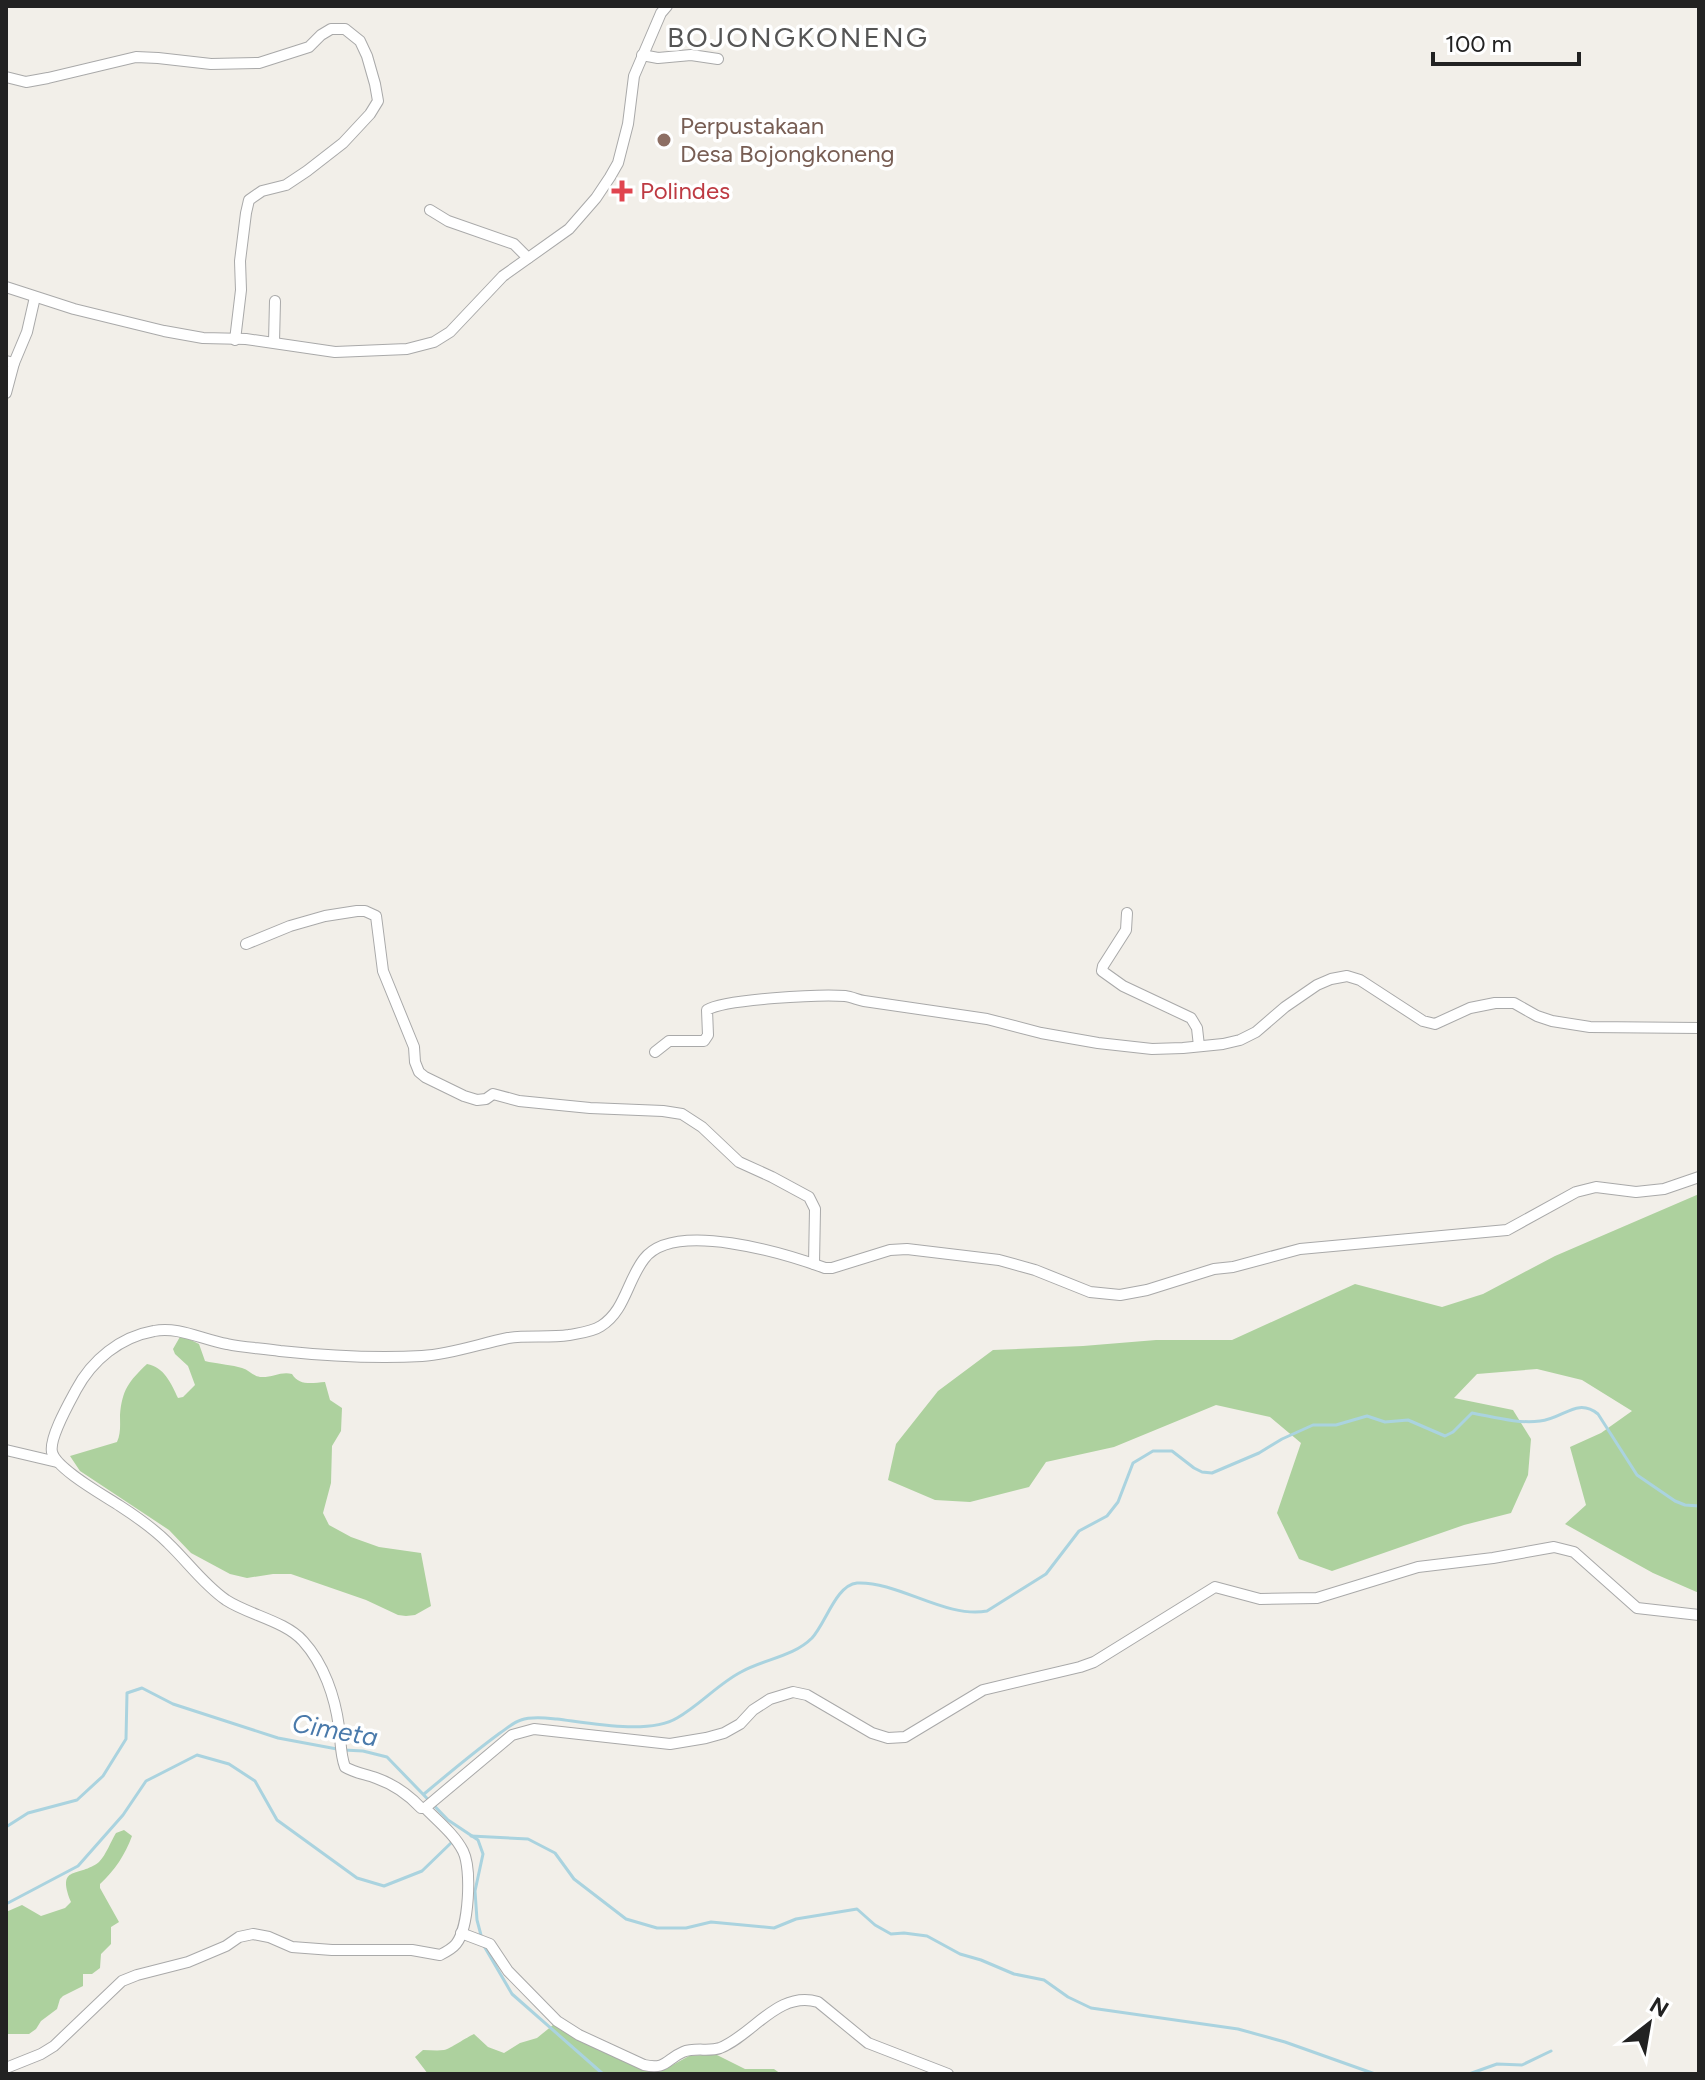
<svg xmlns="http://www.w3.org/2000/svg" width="1705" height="2080" viewBox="0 0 1705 2080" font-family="Figtree,sans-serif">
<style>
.forest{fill:#add19e}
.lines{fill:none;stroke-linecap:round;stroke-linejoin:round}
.stream{stroke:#aad3df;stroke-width:3}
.minor-casing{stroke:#a9a9a9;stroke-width:12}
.minor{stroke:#fff;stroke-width:10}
.education-dot{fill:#8d6e63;stroke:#fff;stroke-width:3}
.health-dot{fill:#e0444e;stroke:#fff;stroke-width:3}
.labels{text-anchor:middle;stroke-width:7;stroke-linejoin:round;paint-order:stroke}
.education-label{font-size:24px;fill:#785e54;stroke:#fff;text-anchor:start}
.health-label{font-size:24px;fill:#be3a42;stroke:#fff;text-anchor:start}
.water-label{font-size:26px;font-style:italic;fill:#4a7aab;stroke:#fff}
.quarter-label{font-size:28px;letter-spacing:2px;fill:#555;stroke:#fff}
</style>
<rect width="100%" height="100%" fill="#f2efe9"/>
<!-- forest -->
<g class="forest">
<path d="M1699,1194V1593L1653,1573L1565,1524L1586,1505L1570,1447L1601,1433L1632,1411L1582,1380L1537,1369L1477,1374L1454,1398L1513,1410L1531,1439L1528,1475L1511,1513L1464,1525L1332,1571L1299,1559L1277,1513L1301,1443L1270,1417L1216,1405L1114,1447L1046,1462L1029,1487L970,1502L935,1500L888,1480L896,1444L938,1391L993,1350L1083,1346L1156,1340H1232L1355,1284L1442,1307L1483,1294L1555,1256Z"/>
<path d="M181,1335L199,1344L205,1361L209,1362C220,1364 232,1365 242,1368C249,1370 253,1376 260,1377C272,1378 281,1371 292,1374C299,1386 312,1383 325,1382L330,1400L342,1408L341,1431L332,1446L331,1483L323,1513L329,1525L351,1537L379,1547L421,1553L431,1606L415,1615L406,1616L398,1615L366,1600L291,1574H273L247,1578L230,1574L191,1553L169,1530L80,1471L70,1456L117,1442C121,1433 120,1425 120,1415C122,1390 129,1381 147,1364C164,1367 171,1383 178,1398L183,1397L195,1385L188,1366L175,1354L173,1349Z"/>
<path d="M124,1830L132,1836C125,1855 115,1870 100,1884V1888L119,1922L111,1927V1944L101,1954L100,1968L92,1974H83V1986L63,1996L60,1999L57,2009L41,2021L36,2029L29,2034H6V1912L22,1905L41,1916L65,1908L71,1902C56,1864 79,1878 99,1862C106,1855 111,1841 116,1833Z"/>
<path d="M553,2025L589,2043L669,2067L689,2056L715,2054L745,2069H774L781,2074H428L415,2057L423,2050C430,2050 437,2051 444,2050C450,2049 467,2037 474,2034L488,2047L504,2053L520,2043L537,2038Z"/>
</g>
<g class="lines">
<!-- stream -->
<g class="stream">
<path d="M344,1750L363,1751L387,1757L448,1820L478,1840L483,1854L475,1891L477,1920L482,1939"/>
<path d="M424,1794C449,1773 474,1752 500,1733C506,1729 514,1722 521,1720C532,1716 546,1718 557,1719C589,1723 649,1735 677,1718C700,1705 718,1684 741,1672C764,1659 793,1657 812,1638C826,1623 836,1585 857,1583C898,1581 946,1619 987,1611L1046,1574L1079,1531L1107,1516L1118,1502L1133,1463L1153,1451H1172L1194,1468L1202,1472L1212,1473L1259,1453L1282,1439L1313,1425H1336L1367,1416L1385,1422L1408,1420L1445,1436L1453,1432L1472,1413C1494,1417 1518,1424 1540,1421C1563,1419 1577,1397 1598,1414L1637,1475L1675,1501L1685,1505L1699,1506"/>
<path d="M6,1827L28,1813L77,1800L103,1776L126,1739L127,1693L142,1688L173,1704L278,1738L337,1749"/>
<path d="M471,1836L528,1839L555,1853L574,1879L626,1919L657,1928H686L711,1922L774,1928L796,1919L857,1909L875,1925L891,1934L904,1933L927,1936L960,1954L981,1960L1014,1974L1044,1980L1068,1997L1091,2008L1238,2029L1285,2042L1375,2074"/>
<path d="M6,1904L78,1866L123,1815L146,1781L197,1755L229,1764L255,1781L277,1820L357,1878L384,1886L422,1871L452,1842"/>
<path d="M484,1946L512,1994L603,2074"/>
<path d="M1469,2074L1497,2064L1522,2065L1551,2051"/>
</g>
<defs>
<g id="minor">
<path d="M642,55L658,58L691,55L718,59"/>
<path d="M6,77L26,82L48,78L136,57L158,58L211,64L259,63L309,47L321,35L331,29H345L360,41L367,56L375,84L378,101L370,114L343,143L307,171L286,185L262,191L249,200L246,213L240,261L241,290L235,340"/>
<path d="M430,210L448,221L514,244L528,258"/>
<path d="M6,287L74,309L164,331L203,338L246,339L335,352L407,349L434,342L450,332L503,276L569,229L596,198L610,177L618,163L628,124L634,76L661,13L667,6"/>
<path d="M274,342L275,301"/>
<path d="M6,361L14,363L6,393"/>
<path d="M14,363L27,332L35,297"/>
<path d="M1127,913L1126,930L1103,966L1102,971L1123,986L1191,1018L1197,1028L1199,1046"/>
<path d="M246,944L290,926L325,916L357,911H365L376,916L383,971L414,1047L415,1062L419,1072L425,1077L464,1096L477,1100L486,1099L493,1094L519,1101L590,1108L663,1111L682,1114L702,1127L739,1162L772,1177L809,1197L815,1209L814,1264"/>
<path d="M655,1052L669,1041H704L708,1035L707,1010C724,999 822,994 845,996C852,997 858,1000 864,1001L987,1019L1041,1033L1098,1043L1152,1049L1183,1048L1223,1044L1240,1040L1256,1032L1285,1007L1317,985L1331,979L1347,976L1360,980L1423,1021L1435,1024L1470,1008L1495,1003H1514L1537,1016L1552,1021L1590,1027L1699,1028"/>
<path d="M6,1450L57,1462"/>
<path d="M425,1808L512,1735L534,1729L670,1744L706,1738L724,1733L740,1724L753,1710L770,1699L793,1692L807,1695L872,1733L888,1738L905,1737L983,1690L1080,1667L1094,1662L1215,1587L1260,1599L1317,1598L1418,1567L1493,1558L1554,1547L1574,1552L1637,1608L1699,1615"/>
<path d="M461,1933L490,1944L508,1971L557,2021L579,2035L644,2065C667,2070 666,2059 683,2052C695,2047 709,2052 720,2048C753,2035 778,1990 818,2002L868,2043L948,2074"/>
<path d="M6,2068L41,2054L54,2046L122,1981L137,1975L188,1962L226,1946L239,1937L253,1934L269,1937L292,1947L332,1950H412L440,1955C446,1952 452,1949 456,1944C469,1928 472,1869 463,1851C455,1835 438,1821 425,1808H421C409,1795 393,1784 376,1778C365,1774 355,1773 345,1767C340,1754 341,1741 339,1727C335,1697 324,1664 303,1641C285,1621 249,1615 226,1600C203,1584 188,1562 168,1543C154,1529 137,1517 120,1506C105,1496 56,1469 52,1452C49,1438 69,1403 76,1390C92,1360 120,1337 154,1331C178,1326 203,1340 227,1344C244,1348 263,1348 280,1351C328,1356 374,1359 422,1356C452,1354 479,1344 508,1338C528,1335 549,1338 569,1335C579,1333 592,1332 601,1326C625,1311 627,1281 644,1259C674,1219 786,1254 825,1268H832L890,1250L907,1249L999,1260L1035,1270L1090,1292L1120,1295L1147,1290L1214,1269L1233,1267L1300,1249L1507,1230L1576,1192L1596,1187L1636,1192L1664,1189L1699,1177"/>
</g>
</defs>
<!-- minor casing -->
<use href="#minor" class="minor-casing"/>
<!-- minor -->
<use href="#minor" class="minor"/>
</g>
<!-- markers -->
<circle class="education-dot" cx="664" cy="140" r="8"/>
<path class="health-dot" d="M618 179h8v8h8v8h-8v8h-8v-8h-8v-8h8z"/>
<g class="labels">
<!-- education labels -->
<g class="education-label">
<text x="680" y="134">Perpustakaan<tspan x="680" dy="28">Desa Bojongkoneng</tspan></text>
</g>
<!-- health labels -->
<g class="health-label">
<text x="640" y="199">Polindes</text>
</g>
<!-- water labels -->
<g class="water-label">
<text transform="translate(335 1730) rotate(10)" y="9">Cimeta</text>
</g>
<!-- quarter labels -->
<g class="quarter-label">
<text x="798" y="47">BOJONGKONENG</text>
</g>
</g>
<!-- border -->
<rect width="1705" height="2080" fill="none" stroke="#222222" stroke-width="16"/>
<!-- north arrow -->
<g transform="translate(1649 2024) rotate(31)" stroke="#ffffff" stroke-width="6" paint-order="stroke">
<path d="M0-6L14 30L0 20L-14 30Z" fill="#222222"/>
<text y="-12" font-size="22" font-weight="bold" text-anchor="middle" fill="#222222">N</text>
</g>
<!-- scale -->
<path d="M1433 52v12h146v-12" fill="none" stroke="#222222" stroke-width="4"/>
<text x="1445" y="52" font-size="24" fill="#222222" stroke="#ffffff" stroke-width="6" paint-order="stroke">100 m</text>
</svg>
